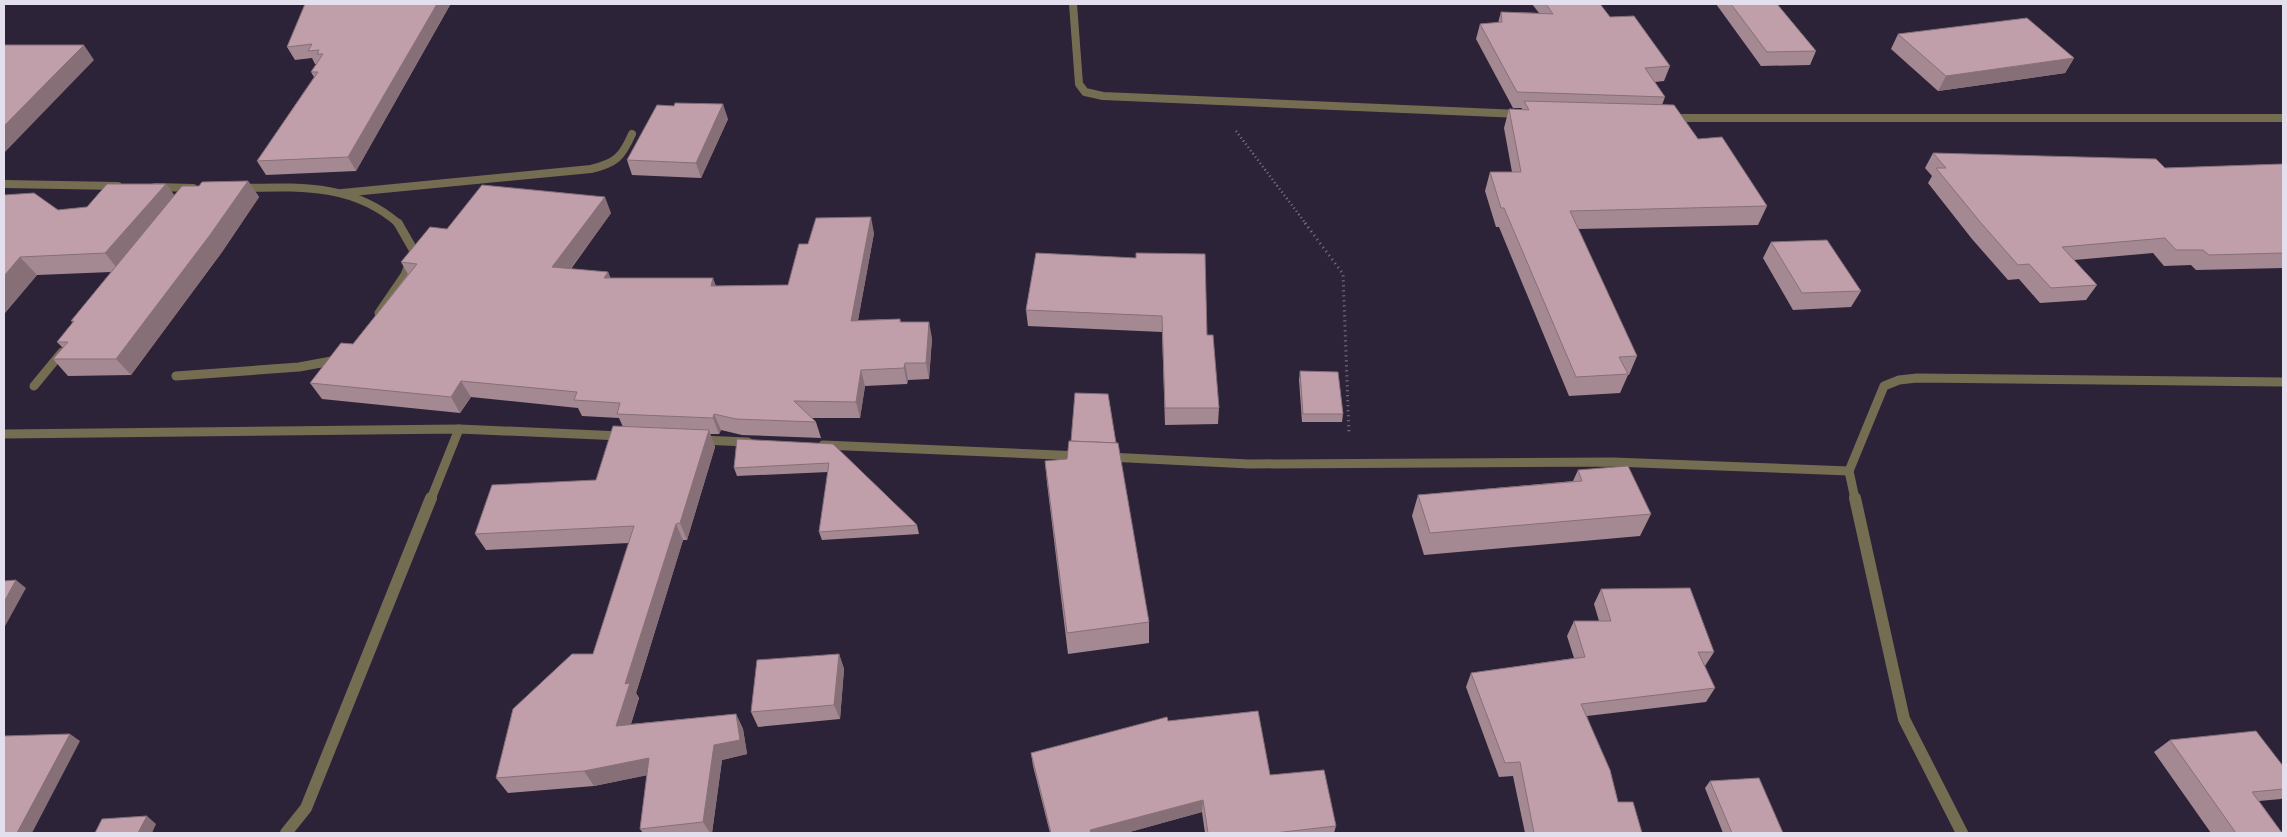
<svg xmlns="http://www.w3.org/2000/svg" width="2287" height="837" viewBox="0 0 2287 837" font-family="'Asap Condensed',sans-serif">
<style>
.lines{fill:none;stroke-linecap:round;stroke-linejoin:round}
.path-far1{stroke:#81798b;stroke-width:2.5;stroke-dasharray:1 3;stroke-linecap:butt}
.path{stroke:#81798b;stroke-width:3;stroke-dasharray:1 4;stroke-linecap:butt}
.service{stroke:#756d51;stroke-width:8}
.minor-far2{stroke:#756d51;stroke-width:8}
.minor-far1{stroke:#756d51;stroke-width:9}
.minor{stroke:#756d51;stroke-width:12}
.wall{fill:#a58992}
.shaded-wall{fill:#866f77}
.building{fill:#c09faa;stroke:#866f77}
</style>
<rect width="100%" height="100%" fill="#2c2338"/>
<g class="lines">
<!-- path-far1 -->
<path class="path-far1" d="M1236,131L1306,224"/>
<!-- path -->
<path class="path" d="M1305,223L1343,274L1349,434"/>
<!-- service -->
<path class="service" d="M342,193L591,169C616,163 622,157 632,134"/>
<!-- minor-far2 -->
<g class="minor-far2">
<path d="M1073,4L1079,84L1085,92L1103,96L1520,114"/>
<path d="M1670,118H2283"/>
<path d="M4,184L118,186"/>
<path d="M155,187L193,188"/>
<path d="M240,188C299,187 353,183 399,224"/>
</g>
<!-- minor-far1 -->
<g class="minor-far1">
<path d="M379,313L405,275L414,251L398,223"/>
<path d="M176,376L299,367L337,360"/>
<path d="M34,386L62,352"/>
<path d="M4,434L459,429L621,436"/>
<path d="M700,440L748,442"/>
<path d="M823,445L1081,456"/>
<path d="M1108,457L1249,464L1613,462L1849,471"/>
<path d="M431,499L459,429"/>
<path d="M1855,499L1849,471L1884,386L1899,380L1917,378L2283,382"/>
</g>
<!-- minor -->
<g class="minor">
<path d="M1855,498L1904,719L1962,833"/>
<path d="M286,833L306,808L431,498"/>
</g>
</g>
<!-- wall -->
<g class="wall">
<path d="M1532,4H1600L1610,17L1670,66L1664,81L1655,82L1665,97L1662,105L1767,206L1758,225L1578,229L1637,356L1629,375H1628L1620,393L1569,396L1499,227H1496L1485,191L1490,172H1512L1504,128L1509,109L1521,110L1522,108H1513L1476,39L1480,24L1498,23L1501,12L1539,13Z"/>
<path d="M1716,4H1777L1816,51L1810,65L1761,66Z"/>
<path d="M450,5L356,171L266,175L257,161L314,77L311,72L317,64H315L312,58L295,60L287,47Z"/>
<path d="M1898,34L2074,58L2065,73L1938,91L1891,49Z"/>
<path d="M728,119L701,178L632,175L627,160Z"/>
<path d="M1933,153L2165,168L2283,164V268L2196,270L2191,265L2164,266L2153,253L2074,260L2097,285L2086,300L2040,303L2019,279L2008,280L1972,239L1928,183L1932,176L1925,168Z"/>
<path d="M248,181L259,197L222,252L131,375L68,376L53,359L63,348L57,342L73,322L71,321L111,272L37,275L4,314V195L58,210L87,207L166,184L174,195L199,186Z"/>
<path d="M611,213L571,269L608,272L610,278L716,286L788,285L808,244L874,233L858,320L900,319L901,322L932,338L929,379L908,380L907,384L865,386L860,418H811L816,422L821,438L742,435L721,430L719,434H710L715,447L687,540H683L636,693L639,698L631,724L736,714L743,729L747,754L722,760L712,833H643L640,829L647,775L594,786L508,793L496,778L593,654L629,543L486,550L475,534L596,480L623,427L619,418L582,416L578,408L471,397L460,413L322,399L310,383L353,344L408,274L401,262L447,229Z"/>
<path d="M1771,242L1861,291L1851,307L1793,310L1763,258Z"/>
<path d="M1036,253L1207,335L1219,408L1218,424L1165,425L1162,332L1028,326L1026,310Z"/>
<path d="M1300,371L1343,414L1342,422H1302L1299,380Z"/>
<path d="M1116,443L1149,622V643L1068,654L1047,483L1045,461L1067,459Z"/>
<path d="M833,444L917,525L919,534L822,540L819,532L828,472L737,476L734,468Z"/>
<path d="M1578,470L1651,514L1640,536L1424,555L1412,516L1418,495L1573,481Z"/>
<path d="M1601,589L1714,652L1705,666L1715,688L1706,702L1587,716L1618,802L1642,833H1525L1513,776L1499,777L1466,687L1471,673L1574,658L1567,636L1574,621H1599L1594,604Z"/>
<path d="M839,654L844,669L840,719L758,727L751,712Z"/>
<path d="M1168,721L1270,775L1336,826L1334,833H1205L1202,812L1126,833H1050L1033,766L1031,753Z"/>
<path d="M2170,740L2283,766V798L2281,799L2259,801L2282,833H2211L2154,752Z"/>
<path d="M1710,781L1783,833H1723L1705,788Z"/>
</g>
<!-- shaded-wall -->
<g class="shaded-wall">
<path d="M437,4H449L450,5L356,171L348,157Z"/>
<path d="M84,45L94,60L4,153V126Z"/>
<path d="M2074,58L2065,73L1938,91L1946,76Z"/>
<path d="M723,104L728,119L701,178L696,163Z"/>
<path d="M248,181L259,197L222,252L131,375L116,359Z"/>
<path d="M166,184L179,202L120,272L105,253Z"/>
<path d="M605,197L611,213L560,283L552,267Z"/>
<path d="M871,217L874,233L855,337L851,321Z"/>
<path d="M20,257L37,275L4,314V276Z"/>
<path d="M608,272L615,288L604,278Z"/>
<path d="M713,278L719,294L711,286Z"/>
<path d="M929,322L932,338L929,379L926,363Z"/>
<path d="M905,363L908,380L907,384L904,368Z"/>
<path d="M861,370L865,386L860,418L856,402Z"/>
<path d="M461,381L471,397L460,413L451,397Z"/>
<path d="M714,414L721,430L719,434L713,418Z"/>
<path d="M709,430L715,447L687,540L680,523Z"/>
<path d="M676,524L683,540L636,693L639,698L626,740L616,726L625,684Z"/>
<path d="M16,580L26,588L4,628V602Z"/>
<path d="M839,654L844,669L840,719L834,705Z"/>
<path d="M736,714L743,729L747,754L722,760L712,833H710L703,822L714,745Z"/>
<path d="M70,734L80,741L32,833H17Z"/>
<path d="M649,758L658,773L594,786L584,771Z"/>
<path d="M1203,800L1202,812L1126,833H1089L1090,830Z"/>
<path d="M147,816L156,824L152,833H138Z"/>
</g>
<!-- building -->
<g class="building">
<path d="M305,4H437L348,157L257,161L318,72H311L323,54H317L319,50L308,51L312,44L287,47Z"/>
<path d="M1546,4H1600L1610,17L1634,16L1670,66L1645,68L1665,97L1517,92L1480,24L1502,22L1501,12L1553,14Z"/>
<path d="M1731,4H1777L1816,51L1767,52Z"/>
<path d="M2027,18L2074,58L1946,76L1898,34Z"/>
<path d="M4,45H84L4,126Z"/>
<path d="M1524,101L1674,105L1698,139L1722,137L1767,206L1570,211L1637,356L1619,357L1628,374L1576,377L1504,208H1501L1490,172H1521L1509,109L1529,110Z"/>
<path d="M675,103L723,104L696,163L627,160L657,105L674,106Z"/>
<path d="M1933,153L2156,159L2165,168L2283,164V253L2209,255L2203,250H2176L2165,238L2062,247L2097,285L2051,288L2029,264L2018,265L1981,223L1936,168H1946Z"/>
<path d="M248,181L210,235L116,359H53L68,342H57L74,321H71L182,186H199L202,182Z"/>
<path d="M107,184H166L105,253L20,257L4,276V195L34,193L58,210L87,207Z"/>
<path d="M482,185L605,197L552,267L608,272L604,278H713L711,286L788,285L799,244H808L816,218L871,217L851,321L900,319V322H929L926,363H905L904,368L861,370L856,402L794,401L816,422L736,419L714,414L713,418L617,414L620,403L574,400L577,392L461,381L451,397L310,383L341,343L353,344L417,264L401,262L430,227L447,229Z"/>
<path d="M1827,240L1861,291L1802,293L1771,242Z"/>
<path d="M1036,253L1136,258V253L1205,254L1207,335H1213L1219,408H1165L1162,316L1026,310Z"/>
<path d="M1300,371L1338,372L1343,414H1303Z"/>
<path d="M1075,393L1108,394L1116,443L1071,441Z"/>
<path d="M613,426L709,430L680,523L676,524L625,684L630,683L616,726L736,714L740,740L714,745L703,822L640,829L649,758L584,771L496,778L513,709L572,654H593L634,526L475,534L492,485L596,480Z"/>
<path d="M737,439L833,444L917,525L819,532L829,463L734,468Z"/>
<path d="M1069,441L1118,443L1149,622L1067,633L1045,461L1067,459Z"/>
<path d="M1628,466L1651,514L1430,533L1418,495L1582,481L1578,470Z"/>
<path d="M16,580L4,602V581Z"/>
<path d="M1690,588L1714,652H1698L1715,688L1581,704L1610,770L1618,802H1633L1642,833H1534L1520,762L1505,763L1471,673L1585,657L1574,621H1611L1601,589Z"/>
<path d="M839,654L834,705L751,712L757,660Z"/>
<path d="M1258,711L1270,775L1324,770L1336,826L1274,833H1208L1203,800L1090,830L1091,833H1051L1031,753L1167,717L1168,721Z"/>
<path d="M2256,731L2283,766V789L2252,792L2282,833H2236L2170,740Z"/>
<path d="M70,734L17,833H4V736Z"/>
<path d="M1759,778L1783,833H1732L1710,781Z"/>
<path d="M147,816L138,833H95L102,819Z"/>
</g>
<!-- border -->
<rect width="2287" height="837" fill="none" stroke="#e4dfed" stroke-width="10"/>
</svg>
